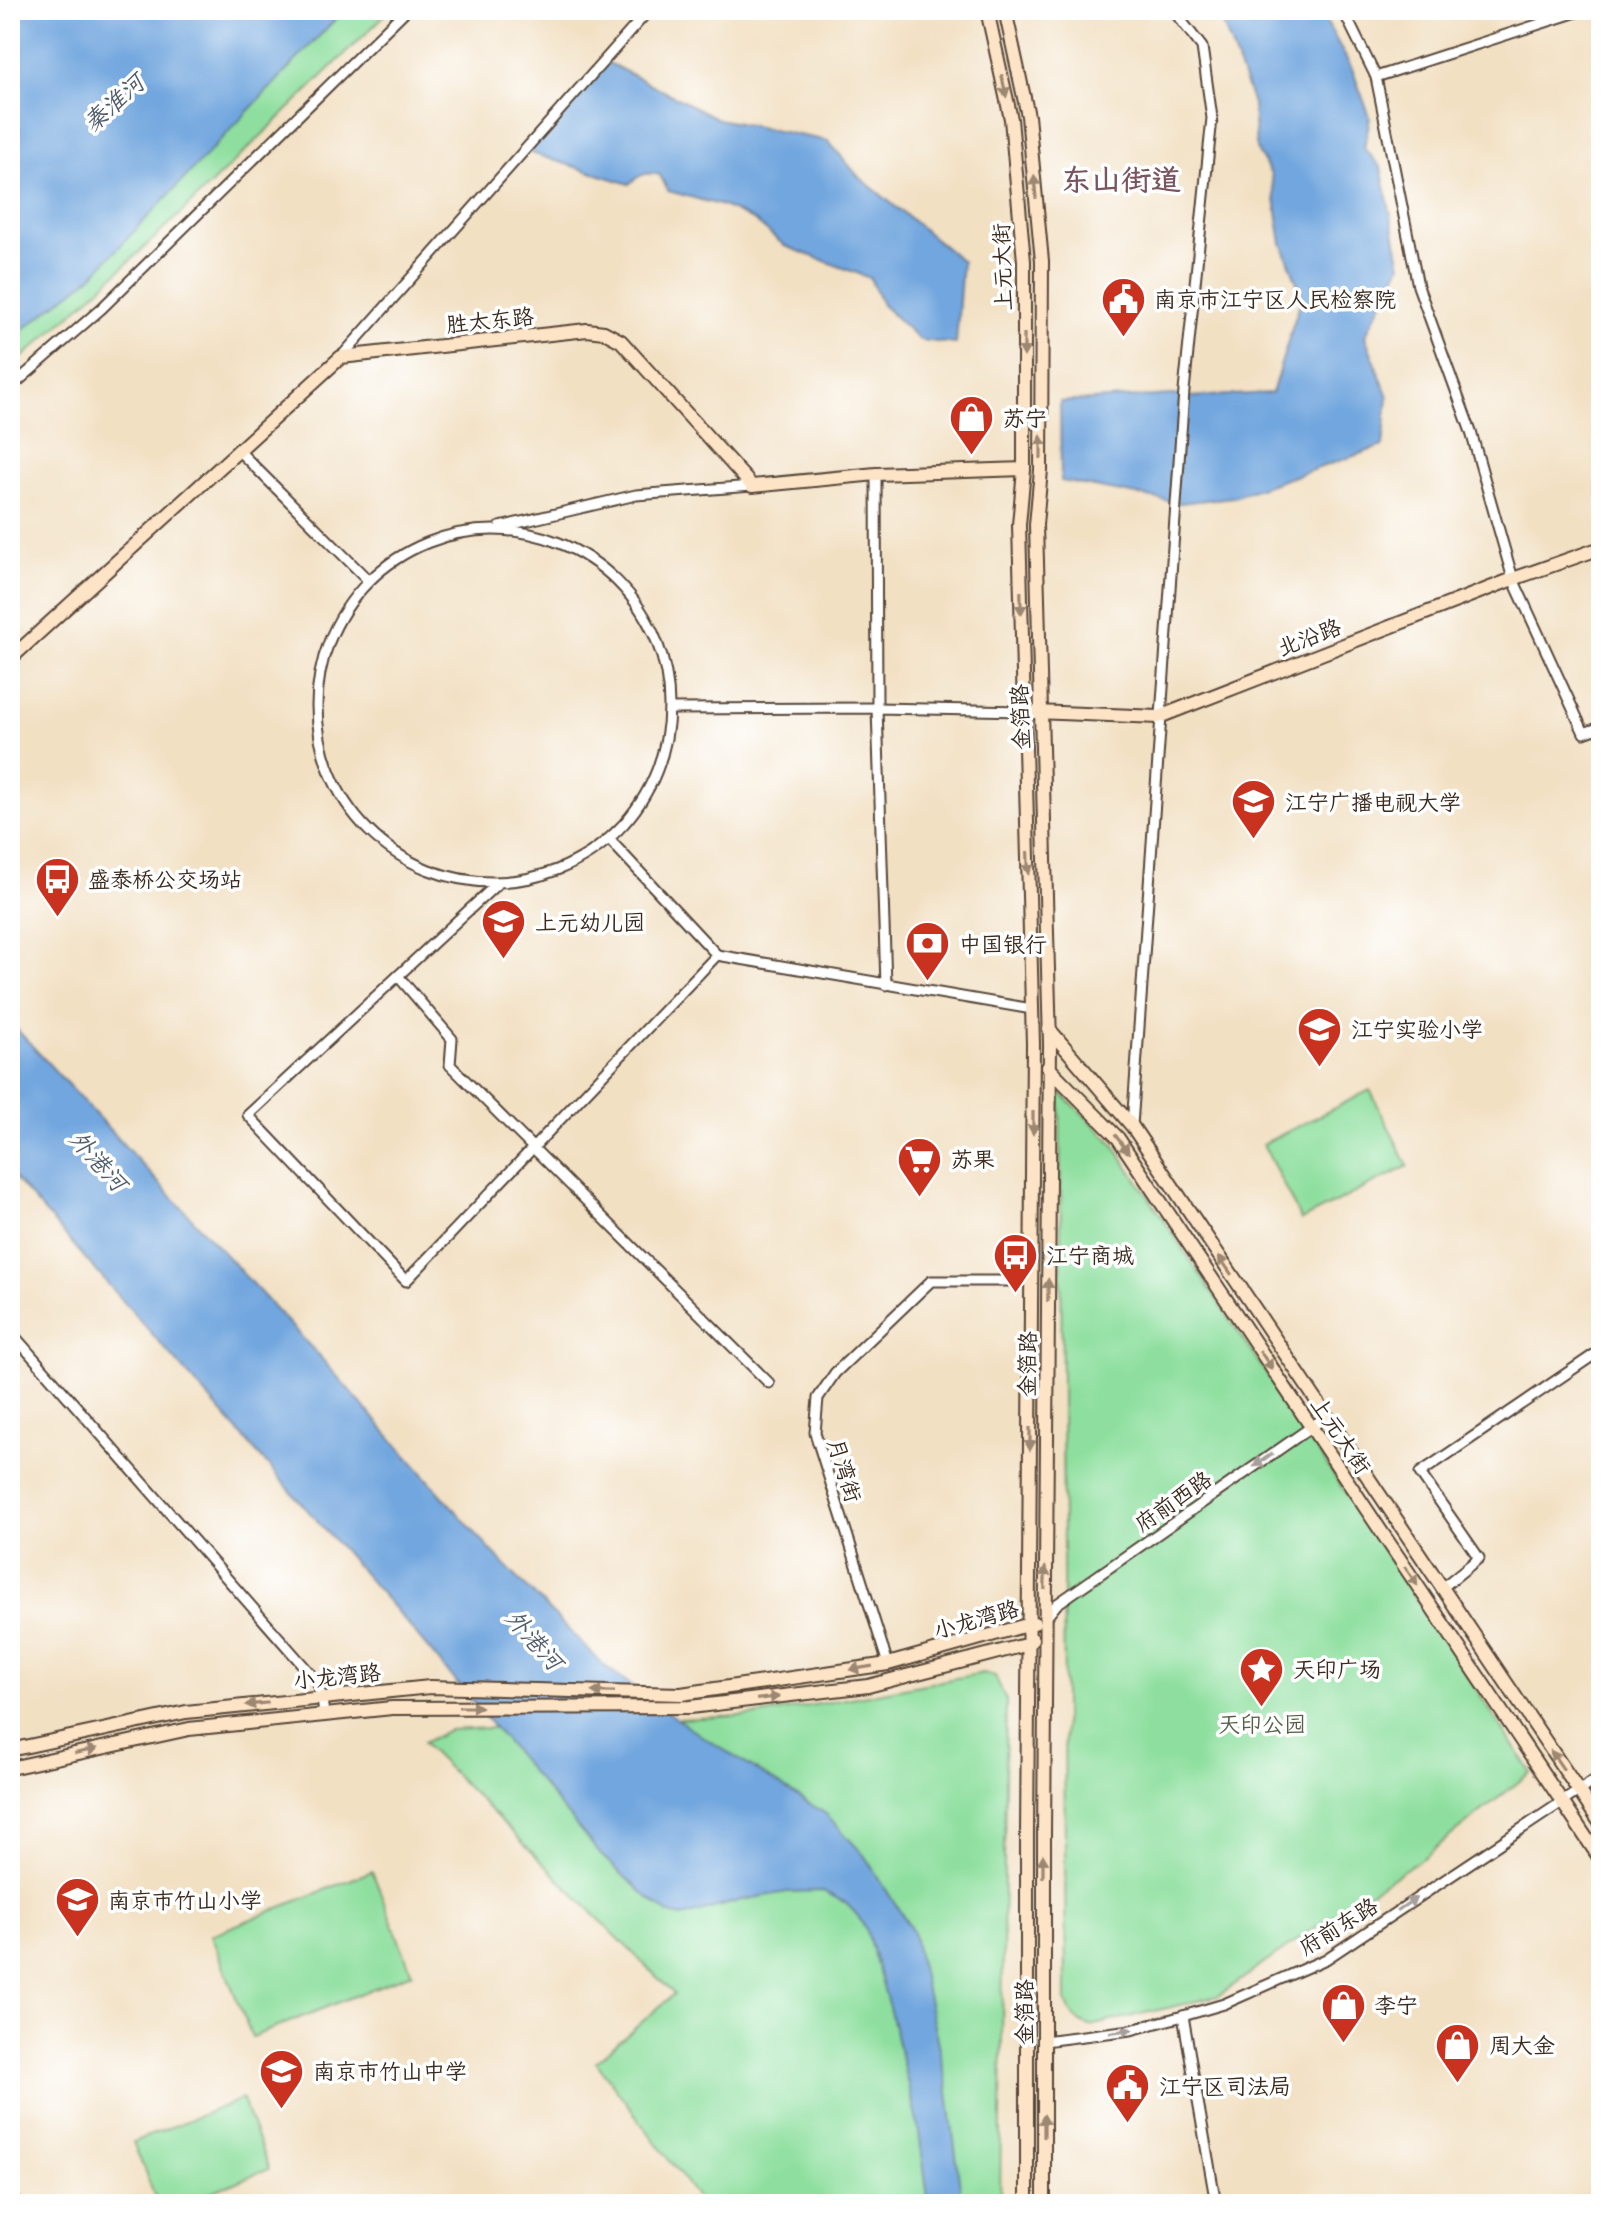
<svg xmlns="http://www.w3.org/2000/svg" width="1611" height="2214" viewBox="0 0 1611 2214" font-family="Mali,'LXGW WenKai TC',sans-serif">
<style>
.green{fill:#8edf9f;stroke:#64845e;stroke-width:2}
.water{fill:#71a6de;stroke:#56687e;stroke-width:2}
.lines{fill:none;stroke-linecap:round;stroke-linejoin:round}
.street-casing{stroke:#564537;stroke-width:13}
.secondary-casing{stroke:#564537;stroke-width:16}
.street{stroke:#fff;stroke-width:9}
.secondary{stroke:#fee4c6;stroke-width:12}
.oneway{fill:#9c8772}
.oneway2{fill:#a79f9a}
.labels{text-anchor:middle;stroke-width:7;stroke-linejoin:round;paint-order:stroke}
.street-label{font-size:22px;fill:#3b2a1e;stroke:#fff}
.poi-label{font-size:22px;fill:#3b2a1e;stroke:#fff;text-anchor:start}
.park-label{font-size:22px;fill:#546045;stroke:#fff}
.water-label{font-size:24px;font-style:italic;fill:#515c6b;stroke:#fff}
.district-label{font-size:30px;font-weight:bold;fill:#79555f;stroke:#fff}
</style>
<rect width="100%" height="100%" fill="#fff"/>
<filter id="ink" filterUnits="userSpaceOnUse"><feTurbulence type="fractalNoise" baseFrequency=".0125" numOctaves="2"/><feDisplacementMap in="SourceGraphic" scale="16" xChannelSelector="R" yChannelSelector="G"/><feConvolveMatrix kernelMatrix="1 2 1 2 8 2 1 2 1" color-interpolation-filters="sRGB"/></filter>
<filter id="wash" filterUnits="userSpaceOnUse"><feTurbulence type="fractalNoise" baseFrequency=".006" numOctaves="4" result="noise"/><feDisplacementMap in="SourceGraphic" scale="32" xChannelSelector="R" yChannelSelector="G"/><feGaussianBlur stdDeviation="1.8" result="paint"/><feColorMatrix in="noise" values="0 0 0 0 0 0 0 0 0 0 0 0 0 0 0 0 0 1.4 0 .05"/><feComposite in="paint" operator="in"/></filter>
<g filter="url(#wash)">
<rect width="100%" height="100%" fill="#f2e0c3"/>
<!-- green -->
<g class="green">
<path d="M10,10H390C265,132 142,255 10,368Z"/>
<path d="M1370,1090L1408,1166L1301,1220L1263,1144Z"/>
<path d="M1060,1092L1112,1142L1531,1772L1424,1857L1326,1920L1218,1996L1090,2026C1076,2022 1071,2015 1066,2001Z"/>
<path d="M983,1673L995,1676L1006,1700L1000,2204H702L596,2062L674,1994L423,1743L448,1730L761,1715Z"/>
<path d="M372,1871L412,1973L252,2037L211,1935Z"/>
<path d="M242,2099L269,2169L182,2204H158L133,2142Z"/>
</g>
<!-- water -->
<g class="water">
<path d="M10,10H344L92,276L10,340Z"/>
<path d="M1211,10H1320L1352,69L1370,117L1364,148L1381,167L1401,265L1365,336L1388,397L1383,446L1233,497L1180,503L1061,481L1060,402L1172,395L1189,397L1272,393L1302,296L1282,243L1271,174L1256,149L1253,104L1223,24Z"/>
<path d="M605,61L718,119L828,141L858,176L962,261L956,344L920,340L882,305L870,278L785,246L755,221L723,206L668,191L660,175C647,171 639,175 629,184L525,151Z"/>
<path d="M10,1022L320,1357L493,1553L602,1664L694,1731L826,1814L864,1855L913,1932L947,2084L962,2204H929L918,2126L889,2007L867,1932L858,1916L846,1903L823,1891L787,1892L742,1900L682,1917L669,1914L647,1897L601,1855L394,1608L10,1173Z"/>
</g>
</g>
<g filter="url(#ink)">
<g class="lines">
<defs>
<g id="street">
<path d="M1343,10L1376,77"/>
<path d="M1583,10L1376,77L1418,286L1471,432L1513,579L1584,733L1601,727"/>
<path d="M341,357L649,10"/>
<path d="M10,388L102,308L406,10"/>
<path d="M239,451L368,580"/>
<path d="M876,474L877,708L886,985"/>
<path d="M500,527L636,495L752,486"/>
<circle cx="493" cy="706" r="176"/>
<path d="M670,709L877,708L1023,711"/>
<path d="M609,839L717,955L1032,1009"/>
<path d="M498,883L248,1115L406,1281L717,955"/>
<path d="M398,976L452,1039L450,1065L769,1383"/>
<path d="M1132,1126L1184,391L1212,118L1202,47L1173,10"/>
<path d="M10,1331L316,1680L322,1698L324,1715"/>
<path d="M1443,1587L1479,1558L1420,1473L1601,1350"/>
<path d="M1045,1619L1057,1604L1327,1416"/>
<path d="M888,1664L815,1433L818,1398L835,1373L931,1281H1032"/>
<path d="M1183,2016L1216,2204"/>
<path d="M1044,2041L1131,2030L1183,2016L1224,2004L1326,1959L1601,1776"/>
<path d="M10,2189L16,2204"/>
<path d="M1190,2204L1215,2200"/>
</g>
<g id="secondary">
<path d="M987,10L1011,119L1024,261V469L1019,525L1033,1044L1027,1835V2204"/>
<path d="M1005,10L1028,116L1042,261L1041,470L1036,525L1050,1044L1044,1835V2204"/>
<path d="M10,659L341,357L587,330L604,332L621,341L752,486L876,474L1024,469"/>
<path d="M1035,712L1159,717L1513,579L1601,548"/>
<path d="M1049,1029L1132,1126L1601,1824"/>
<path d="M1048,1067L1118,1138L1601,1860"/>
<path d="M10,1750L186,1712L430,1687L681,1694L888,1664L1034,1623"/>
<path d="M10,1768L189,1729L392,1708L690,1707L868,1686L1029,1644L1032,1639"/>
</g>
</defs>
<!-- street casing -->
<use href="#street" class="street-casing"/>
<!-- secondary casing -->
<use href="#secondary" class="secondary-casing"/>
<!-- street -->
<use href="#street" class="street"/>
<!-- secondary -->
<use href="#secondary" class="secondary"/>
</g>
<!-- one-way arrows -->
<defs><path id="oneway-solid" d="M-6-.8H1V-3.2L6.5 0L1 3.2V.8H-6Z" transform="scale(2)"/></defs>
<g class="oneway">
<use href="#oneway-solid" transform="translate(1004 86) rotate(78)"/>
<use href="#oneway-solid" transform="translate(1035 187) rotate(-95)"/>
<use href="#oneway-solid" transform="translate(1024 345) rotate(90)"/>
<use href="#oneway-solid" transform="translate(1041 447) rotate(-90)"/>
<use href="#oneway-solid" transform="translate(1021 603) rotate(89)"/>
<use href="#oneway-solid" transform="translate(1028 863) rotate(88)"/>
<use href="#oneway-solid" transform="translate(1033 1123) rotate(90)"/>
<use href="#oneway-solid" transform="translate(1122 1144) rotate(53)"/>
<use href="#oneway-solid" transform="translate(1225 1265) rotate(-124)"/>
<use href="#oneway-solid" transform="translate(1048 1290) rotate(-89)"/>
<use href="#oneway-solid" transform="translate(1266 1360) rotate(56)"/>
<use href="#oneway-solid" transform="translate(1030 1439) rotate(90)"/>
<use href="#oneway-solid" transform="translate(1411 1576) rotate(56)"/>
<use href="#oneway-solid" transform="translate(1045 1578) rotate(-89)"/>
<use href="#oneway-solid" transform="translate(861 1668) rotate(171)"/>
<use href="#oneway-solid" transform="translate(603 1692) rotate(-179)"/>
<use href="#oneway-solid" transform="translate(768 1698) rotate(-7)"/>
<use href="#oneway-solid" transform="translate(257 1704) rotate(174)"/>
<use href="#oneway-solid" transform="translate(470 1707)"/>
<use href="#oneway-solid" transform="translate(86 1751) rotate(-12)"/>
<use href="#oneway-solid" transform="translate(1557 1760) rotate(-124)"/>
<use href="#oneway-solid" transform="translate(1043 1866) rotate(-90)"/>
<use href="#oneway-solid" transform="translate(1044 2126) rotate(-90)"/>
</g>
<g class="oneway2">
<use href="#oneway-solid" transform="translate(1263 1460) rotate(145)"/>
<use href="#oneway-solid" transform="translate(1407 1904) rotate(-34)"/>
<use href="#oneway-solid" transform="translate(1121 2031) rotate(-8)"/>
</g>
</g>
<!-- icons -->
<defs>
<symbol id="civic-pin" viewBox="-11 -11 22 30"><path d="M0 17L-7.5 6A9.5 9.5 0 1 1 7.5 6Z" fill="#c8321e" stroke="#fff"/><path d="M-.6-6.5H3V-4.5H.6V-3L4-1V1h2V6H-6V1h2V-1L-.6-3ZM-1.2 2.5V6h2.4V2.5Z" fill="#fff"/></symbol>
<symbol id="shop-pin" viewBox="-11 -11 22 30"><path d="M0 17L-7.5 6A9.5 9.5 0 1 1 7.5 6Z" fill="#c8321e" stroke="#fff"/><path d="M-5-2.5h2.3a2.7 3.5 0 0 1 5.4 0H5L5.5 6h-11ZM-1.5-2.5h3a1.5 2.3 0 0 0-3 0Z" fill="#fff"/></symbol>
<symbol id="university-pin" viewBox="-11 -11 22 30"><path d="M0 17L-7.5 6A9.5 9.5 0 1 1 7.5 6Z" fill="#c8321e" stroke="#fff"/><path d="M0-5L7-2L0 1L-7-2ZM-4 1L0 2.5L4 1V4Q0 6-4 4Z" fill="#fff"/></symbol>
<symbol id="bus-pin" viewBox="-11 -11 22 30"><path d="M0 17L-7.5 6A9.5 9.5 0 1 1 7.5 6Z" fill="#c8321e" stroke="#fff"/><path d="M-5-6H5V4H4V6H2V4H-2V6H-4V4H-5ZM-3.5-4V0h7V-4ZM-3.5 1.2v1.5H-2V1.2ZM2 1.2v1.5H3.5V1.2Z" fill="#fff"/></symbol>
<symbol id="school-pin" viewBox="-11 -11 22 30"><path d="M0 17L-7.5 6A9.5 9.5 0 1 1 7.5 6Z" fill="#c8321e" stroke="#fff"/><path d="M0-5L7-2L0 1L-7-2ZM-4 1L0 2.5L4 1V4Q0 6-4 4Z" fill="#fff"/></symbol>
<symbol id="bank-pin" viewBox="-11 -11 22 30"><path d="M0 17L-7.5 6A9.5 9.5 0 1 1 7.5 6Z" fill="#c8321e" stroke="#fff"/><path d="M-6-4H6V4H-6ZM0-2.3a2.3 2.3 0 1 0 0 4.6a2.3 2.3 0 1 0 0-4.6Z" fill="#fff"/></symbol>
<symbol id="supermarket-pin" viewBox="-11 -11 22 30"><path d="M0 17L-7.5 6A9.5 9.5 0 1 1 7.5 6Z" fill="#c8321e" stroke="#fff"/><path d="M-6-5.5h2.5l.6 2H6L4.5 2H-2.5L-4.4-4H-6ZM-1.5 3.2a1.3 1.3 0 1 0 .1 0ZM3 3.2a1.3 1.3 0 1 0 .1 0Z" fill="#fff"/></symbol>
<symbol id="sight-pin" viewBox="-11 -11 22 30"><path d="M0 17L-7.5 6A9.5 9.5 0 1 1 7.5 6Z" fill="#c8321e" stroke="#fff"/><path d="M0-6L1.8-2.2L6-1.7L2.9 1.2L3.7 5.4L0 3.3L-3.7 5.4L-2.9 1.2L-6-1.7L-1.8-2.2Z" fill="#fff"/></symbol>
</defs>
<g fill-rule="evenodd">
<use href="#civic-pin" x="1098" y="274" width="51" height="69"/>
<use href="#shop-pin" x="946" y="392" width="51" height="69"/>
<use href="#university-pin" x="1228" y="776" width="51" height="69"/>
<use href="#bus-pin" x="32" y="854" width="51" height="69"/>
<use href="#school-pin" x="478" y="896" width="51" height="69"/>
<use href="#bank-pin" x="902" y="918" width="51" height="69"/>
<use href="#school-pin" x="1294" y="1004" width="51" height="69"/>
<use href="#supermarket-pin" x="894" y="1134" width="51" height="69"/>
<use href="#bus-pin" x="990" y="1230" width="51" height="69"/>
<use href="#sight-pin" x="1236" y="1644" width="51" height="69"/>
<use href="#school-pin" x="52" y="1874" width="51" height="69"/>
<use href="#shop-pin" x="1318" y="1980" width="51" height="69"/>
<use href="#shop-pin" x="1432" y="2020" width="51" height="69"/>
<use href="#school-pin" x="256" y="2046" width="51" height="69"/>
<use href="#civic-pin" x="1102" y="2060" width="51" height="69"/>
</g>
<g class="labels">
<!-- street labels -->
<g class="street-label">
<text transform="translate(1002 267) rotate(-92)" y="8">上元大街</text>
<text transform="translate(490 320) rotate(-6)" y="8">胜太东路</text>
<text transform="translate(1309 637) rotate(-21)" y="8">北沿路</text>
<text transform="translate(1020 717) rotate(-92)" y="8">金箔路</text>
<text transform="translate(1027 1364) rotate(-89)" y="8">金箔路</text>
<text transform="translate(1341 1435) rotate(56)" y="8">上元大街</text>
<text transform="translate(845 1470) rotate(73)" y="8">月湾街</text>
<text transform="translate(1173 1501) rotate(-35)" y="8">府前西路</text>
<text transform="translate(976 1619) rotate(-16)" y="8">小龙湾路</text>
<text transform="translate(337 1676) rotate(-6)" y="8">小龙湾路</text>
<text transform="translate(1338 1926) rotate(-32)" y="8">府前东路</text>
<text transform="translate(1024 2012) rotate(-90)" y="8">金箔路</text>
</g>
<!-- poi labels -->
<g class="poi-label">
<text x="1154" y="307">南京市江宁区人民检察院</text>
<text x="1003" y="426">苏宁</text>
<text x="1285" y="810">江宁广播电视大学</text>
<text x="88" y="887">盛泰桥公交场站</text>
<text x="535" y="930">上元幼儿园</text>
<text x="959" y="952">中国银行</text>
<text x="1351" y="1037">江宁实验小学</text>
<text x="951" y="1167">苏果</text>
<text x="1046" y="1263">江宁商城</text>
<text x="1293" y="1677">天印广场</text>
<text x="108" y="1908">南京市竹山小学</text>
<text x="1374" y="2013">李宁</text>
<text x="1489" y="2053">周大金</text>
<text x="313" y="2079">南京市竹山中学</text>
<text x="1159" y="2094">江宁区司法局</text>
</g>
<!-- park labels -->
<g class="park-label">
<text x="1262" y="1732">天印公园</text>
</g>
<!-- water labels -->
<g class="water-label">
<text transform="translate(114 103) rotate(-42)" y="8">秦淮河</text>
<text transform="translate(98 1161) rotate(48)" y="8">外港河</text>
<text transform="translate(534 1640) rotate(48)" y="8">外港河</text>
</g>
<!-- district labels -->
<g class="district-label">
<text x="1121" y="190">东山街道</text>
</g>
</g>
<!-- margin -->
<rect width="1611" height="2214" fill="none" stroke="#fff" stroke-width="40"/>
</svg>
